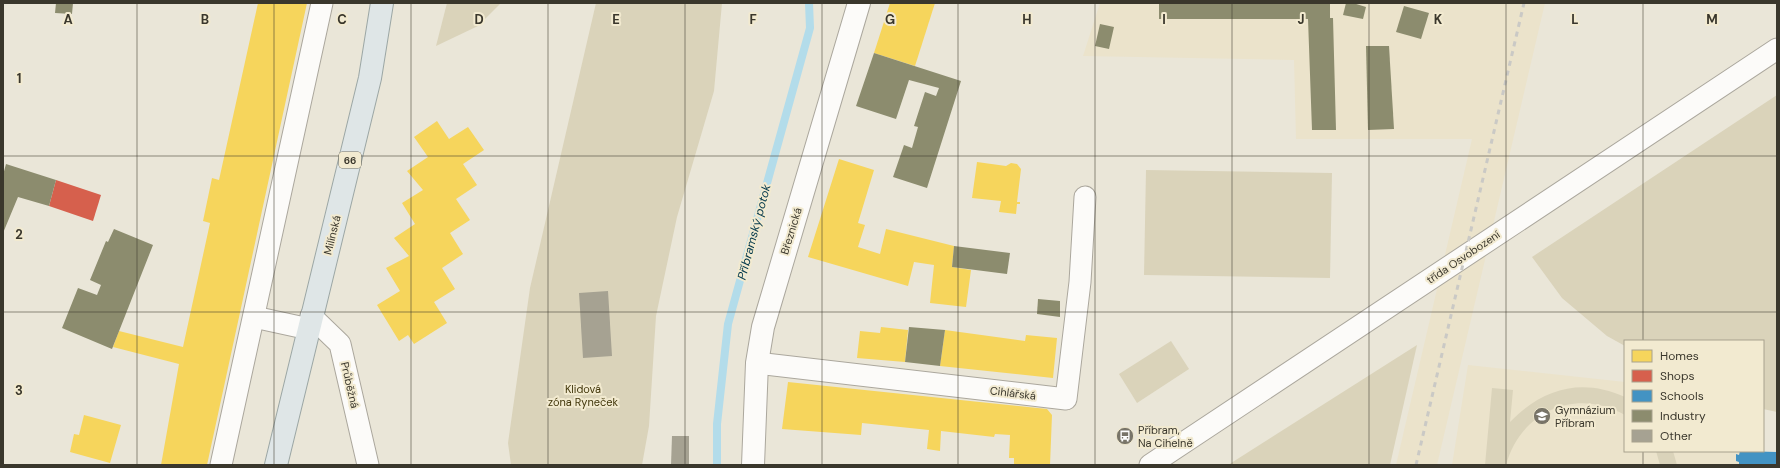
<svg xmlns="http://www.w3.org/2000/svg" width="1780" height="468" viewBox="0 0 1780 468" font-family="'DM Sans',sans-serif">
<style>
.built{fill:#ebe3cb}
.green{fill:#dad3ba}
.homes{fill:#f6d55c}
.shops{fill:#d6604d}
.schools{fill:#4393c3}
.industry{fill:#8c8c6e}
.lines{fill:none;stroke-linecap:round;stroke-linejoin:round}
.stream{stroke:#b3dcea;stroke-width:8}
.building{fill:#a6a292}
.minor-casing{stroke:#aba79d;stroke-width:23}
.tertiary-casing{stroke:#aba79d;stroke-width:24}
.primary-casing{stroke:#9ca7a5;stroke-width:24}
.minor{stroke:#fcfbf9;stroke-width:21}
.tertiary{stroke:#fcfbf9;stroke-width:22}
.primary{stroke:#dfe6e7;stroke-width:22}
.rail{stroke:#cac9c5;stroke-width:3;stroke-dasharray:5 5;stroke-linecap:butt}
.grid{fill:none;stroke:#3a372c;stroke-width:1;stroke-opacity:0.55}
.labels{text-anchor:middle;stroke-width:4;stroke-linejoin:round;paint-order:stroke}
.shield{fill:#f2ead0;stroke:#716d5d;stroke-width:1}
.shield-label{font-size:10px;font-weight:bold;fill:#3a372c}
.street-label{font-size:11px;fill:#3a372c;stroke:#f2ead0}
.park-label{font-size:11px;fill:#41360a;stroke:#f2ead0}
.poi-label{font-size:11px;fill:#3a372c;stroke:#f2ead0;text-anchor:start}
.water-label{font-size:12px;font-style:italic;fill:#01374a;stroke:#f2ead0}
.grid-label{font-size:13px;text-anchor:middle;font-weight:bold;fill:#3a372c;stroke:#f2ead0;stroke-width:4;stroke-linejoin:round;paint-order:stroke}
</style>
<rect width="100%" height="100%" fill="#eae6d8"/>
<!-- built -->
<g class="built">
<path d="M1100,3H1545L1437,465H1396L1472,139H1296L1294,60L1083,56Z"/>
<path d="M1468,365L1625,382V451L1777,452V465H1452Z"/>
</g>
<!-- green -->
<g class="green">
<path d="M447,3H501L478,26L436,46Z"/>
<path d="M596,3H722L714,91L677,217L656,316L649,426L642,465H511L508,443L530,288Z"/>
<path d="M1777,95V412L1763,409V341H1625V346L1607,336L1562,298L1532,257Z"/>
<path d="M1146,170L1332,173L1330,278L1144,275Z"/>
<path d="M1171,341L1189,369L1137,403L1119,374Z"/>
<path d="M1417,345L1390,465H1228Z"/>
<path d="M1492,388L1513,390L1510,422C1542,389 1581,377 1625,397V415C1576,387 1521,411 1506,465H1485Z"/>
<path d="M1656,451H1673L1677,465H1660Z"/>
</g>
<!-- homes -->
<g class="homes">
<path d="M258,3H307L207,465H161L179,364L113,347L119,331L183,347L210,223L203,221L212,178L219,180Z"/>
<path d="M890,3H935L915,66L874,53Z"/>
<path d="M437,121L449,139L468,127L484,150L463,164L477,185L456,199L470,220L450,233L463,254L442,268L455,289L434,302L447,323L414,344L408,335L399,341L377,305L400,291L386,268L409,256L394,238L415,224L402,203L423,190L407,171L428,157L414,137Z"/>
<path d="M839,159L874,170L858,223L865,225L858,247L880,254L886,229L954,246L952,267L971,270L966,307L930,303L934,265L914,262L908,286L808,257Z"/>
<path d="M977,162L1006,166L1011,163L1017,164L1021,169L1017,202H1020V204H1017L1016,214L999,212L1001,201L972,198Z"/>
<path d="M881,327L908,330L905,362L857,358L860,331L880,333Z"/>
<path d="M945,330L1025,341L1026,335L1057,338L1053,378L940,366Z"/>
<path d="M788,382L1047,409L1052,415L1050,465H1014V458H1009L1010,435L995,434L994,437L941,431L940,451L927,449L929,430L862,423L861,435L782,429Z"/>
<path d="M84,415L121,425L110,463L70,452L74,434L79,435Z"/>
</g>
<!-- shops -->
<path class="shops" d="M56,180L101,195L93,221L49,206Z"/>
<!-- schools -->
<path class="schools" d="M1740,451L1777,452V465H1739V462L1736,461V454L1739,455Z"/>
<!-- industry -->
<g class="industry">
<path d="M56,3H73L72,14L55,13Z"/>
<path d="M1159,3H1330V18H1333L1336,130H1312L1308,19H1159Z"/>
<path d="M1346,3H1353L1366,7L1363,19L1343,15Z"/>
<path d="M1404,6L1429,13L1421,39L1396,32Z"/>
<path d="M1100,24L1114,27L1109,49L1095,46Z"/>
<path d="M1366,46H1389L1394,129L1368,130Z"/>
<path d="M874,53L961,81L927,188L893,177L904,145L912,148L918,127L914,126L925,92L936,96L939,88L909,80L896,119L856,106Z"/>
<path d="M6,164L56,180L49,206L18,197L3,233V175Z"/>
<path d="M114,229L153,245L112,349L62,328L78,288L97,295L101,285L90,280L106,241L108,242Z"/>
<path d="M954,246L1010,253L1007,274L952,267Z"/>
<path d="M1038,299L1060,301V317L1037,314Z"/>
<path d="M909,327L945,330L940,366L905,362Z"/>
</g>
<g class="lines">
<!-- stream -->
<path class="stream" d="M717,465V424L728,324L810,28L809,3"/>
</g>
<!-- building -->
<g class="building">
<path d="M608,291L612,356L583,358L579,293Z"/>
<path d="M672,436H689V465H671Z"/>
</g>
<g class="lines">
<defs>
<g id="minor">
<path d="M311,316L340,344L368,465"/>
<path d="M254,317L309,329"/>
<path d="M757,363L1066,399L1080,282L1085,197"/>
<path d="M221,465L322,3"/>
<path d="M1150,465L1777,49"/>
</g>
<path id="tertiary" d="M753,465L757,363L763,327L859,3"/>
<path id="primary" d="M276,465L370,78L382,3"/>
</defs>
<!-- minor casing -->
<use href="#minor" class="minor-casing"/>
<!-- tertiary casing -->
<use href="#tertiary" class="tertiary-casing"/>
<!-- primary casing -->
<use href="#primary" class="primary-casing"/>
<!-- minor -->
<use href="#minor" class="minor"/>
<!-- tertiary -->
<use href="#tertiary" class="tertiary"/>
<!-- primary -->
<use href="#primary" class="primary"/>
<!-- rail -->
<path class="rail" d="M1416,465L1524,3"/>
</g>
<!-- grid -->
<path class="grid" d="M137,3V465M274,3V465M411,3V465M548,3V465M685,3V465M822,3V465M958,3V465M1095,3V465M1232,3V465M1369,3V465M1506,3V465M1643,3V341M3,156H1777M3,312H1777M1643,451V465"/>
<!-- icons -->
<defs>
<symbol id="school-disc" viewBox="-11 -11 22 22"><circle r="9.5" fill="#787468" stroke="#f2ead0"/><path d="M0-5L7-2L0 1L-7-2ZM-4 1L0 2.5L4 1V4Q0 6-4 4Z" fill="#fff"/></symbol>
<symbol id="bus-disc" viewBox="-11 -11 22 22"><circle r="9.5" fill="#787468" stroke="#f2ead0"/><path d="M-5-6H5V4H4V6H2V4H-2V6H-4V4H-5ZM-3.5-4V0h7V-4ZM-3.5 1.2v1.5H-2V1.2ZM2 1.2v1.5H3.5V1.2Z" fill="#fff"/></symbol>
</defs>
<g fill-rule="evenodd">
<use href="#school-disc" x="1532" y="406" width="20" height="20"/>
<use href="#bus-disc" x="1115" y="426" width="20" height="20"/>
</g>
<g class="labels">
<!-- shield labels -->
<rect class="shield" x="339" y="152" width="22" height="16" rx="3"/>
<g class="shield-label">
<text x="350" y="164">66</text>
</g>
<!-- street labels -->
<g class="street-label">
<text transform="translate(791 231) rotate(-73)" y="4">Březnická</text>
<text transform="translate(332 235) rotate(-76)" y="4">Milínská</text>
<text transform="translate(1463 257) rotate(-34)" y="4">třída Osvobození</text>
<text transform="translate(350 385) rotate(77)" y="4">Průběžná</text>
<text transform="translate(1013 393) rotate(7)" y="4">Cihlářská</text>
</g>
<!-- park labels -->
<g class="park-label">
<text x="583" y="393">Klidová<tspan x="583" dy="13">zóna Ryneček</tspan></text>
</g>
<!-- poi labels -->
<g class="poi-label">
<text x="1555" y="414">Gymnázium<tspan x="1555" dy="13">Příbram</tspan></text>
<text x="1138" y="434">Příbram,<tspan x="1138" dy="13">Na Cihelně</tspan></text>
</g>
<!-- water labels -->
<g class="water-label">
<text transform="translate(754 232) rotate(-75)" y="4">Příbramský potok</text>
</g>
</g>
<g class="grid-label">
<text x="68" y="24">A</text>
<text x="205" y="24">B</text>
<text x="342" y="24">C</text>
<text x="479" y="24">D</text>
<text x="616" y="24">E</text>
<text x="753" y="24">F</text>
<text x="890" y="24">G</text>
<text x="1027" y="24">H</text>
<text x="1164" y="24">I</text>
<text x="1301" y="24">J</text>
<text x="1438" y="24">K</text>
<text x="1575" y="24">L</text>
<text x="1712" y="24">M</text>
<text x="19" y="83">1</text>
<text x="19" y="239">2</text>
<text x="19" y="395">3</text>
</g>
<!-- border -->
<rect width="1780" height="468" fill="none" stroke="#3a372c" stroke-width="8"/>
<!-- legend -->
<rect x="1624" y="340" width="140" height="112" fill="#f2ead0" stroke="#a8a28e"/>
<rect x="1632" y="350" width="20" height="12" fill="#f6d55c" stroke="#a8a28e"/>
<text x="1660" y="360" font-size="12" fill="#3a372c">Homes</text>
<rect x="1632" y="370" width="20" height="12" fill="#d6604d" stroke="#a8a28e"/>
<text x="1660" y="380" font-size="12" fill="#3a372c">Shops</text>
<rect x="1632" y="390" width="20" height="12" fill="#4393c3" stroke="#a8a28e"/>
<text x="1660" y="400" font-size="12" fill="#3a372c">Schools</text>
<rect x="1632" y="410" width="20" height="12" fill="#8c8c6e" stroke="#a8a28e"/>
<text x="1660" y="420" font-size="12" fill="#3a372c">Industry</text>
<rect x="1632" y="430" width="20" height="12" fill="#a6a292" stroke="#a8a28e"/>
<text x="1660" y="440" font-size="12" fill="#3a372c">Other</text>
</svg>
